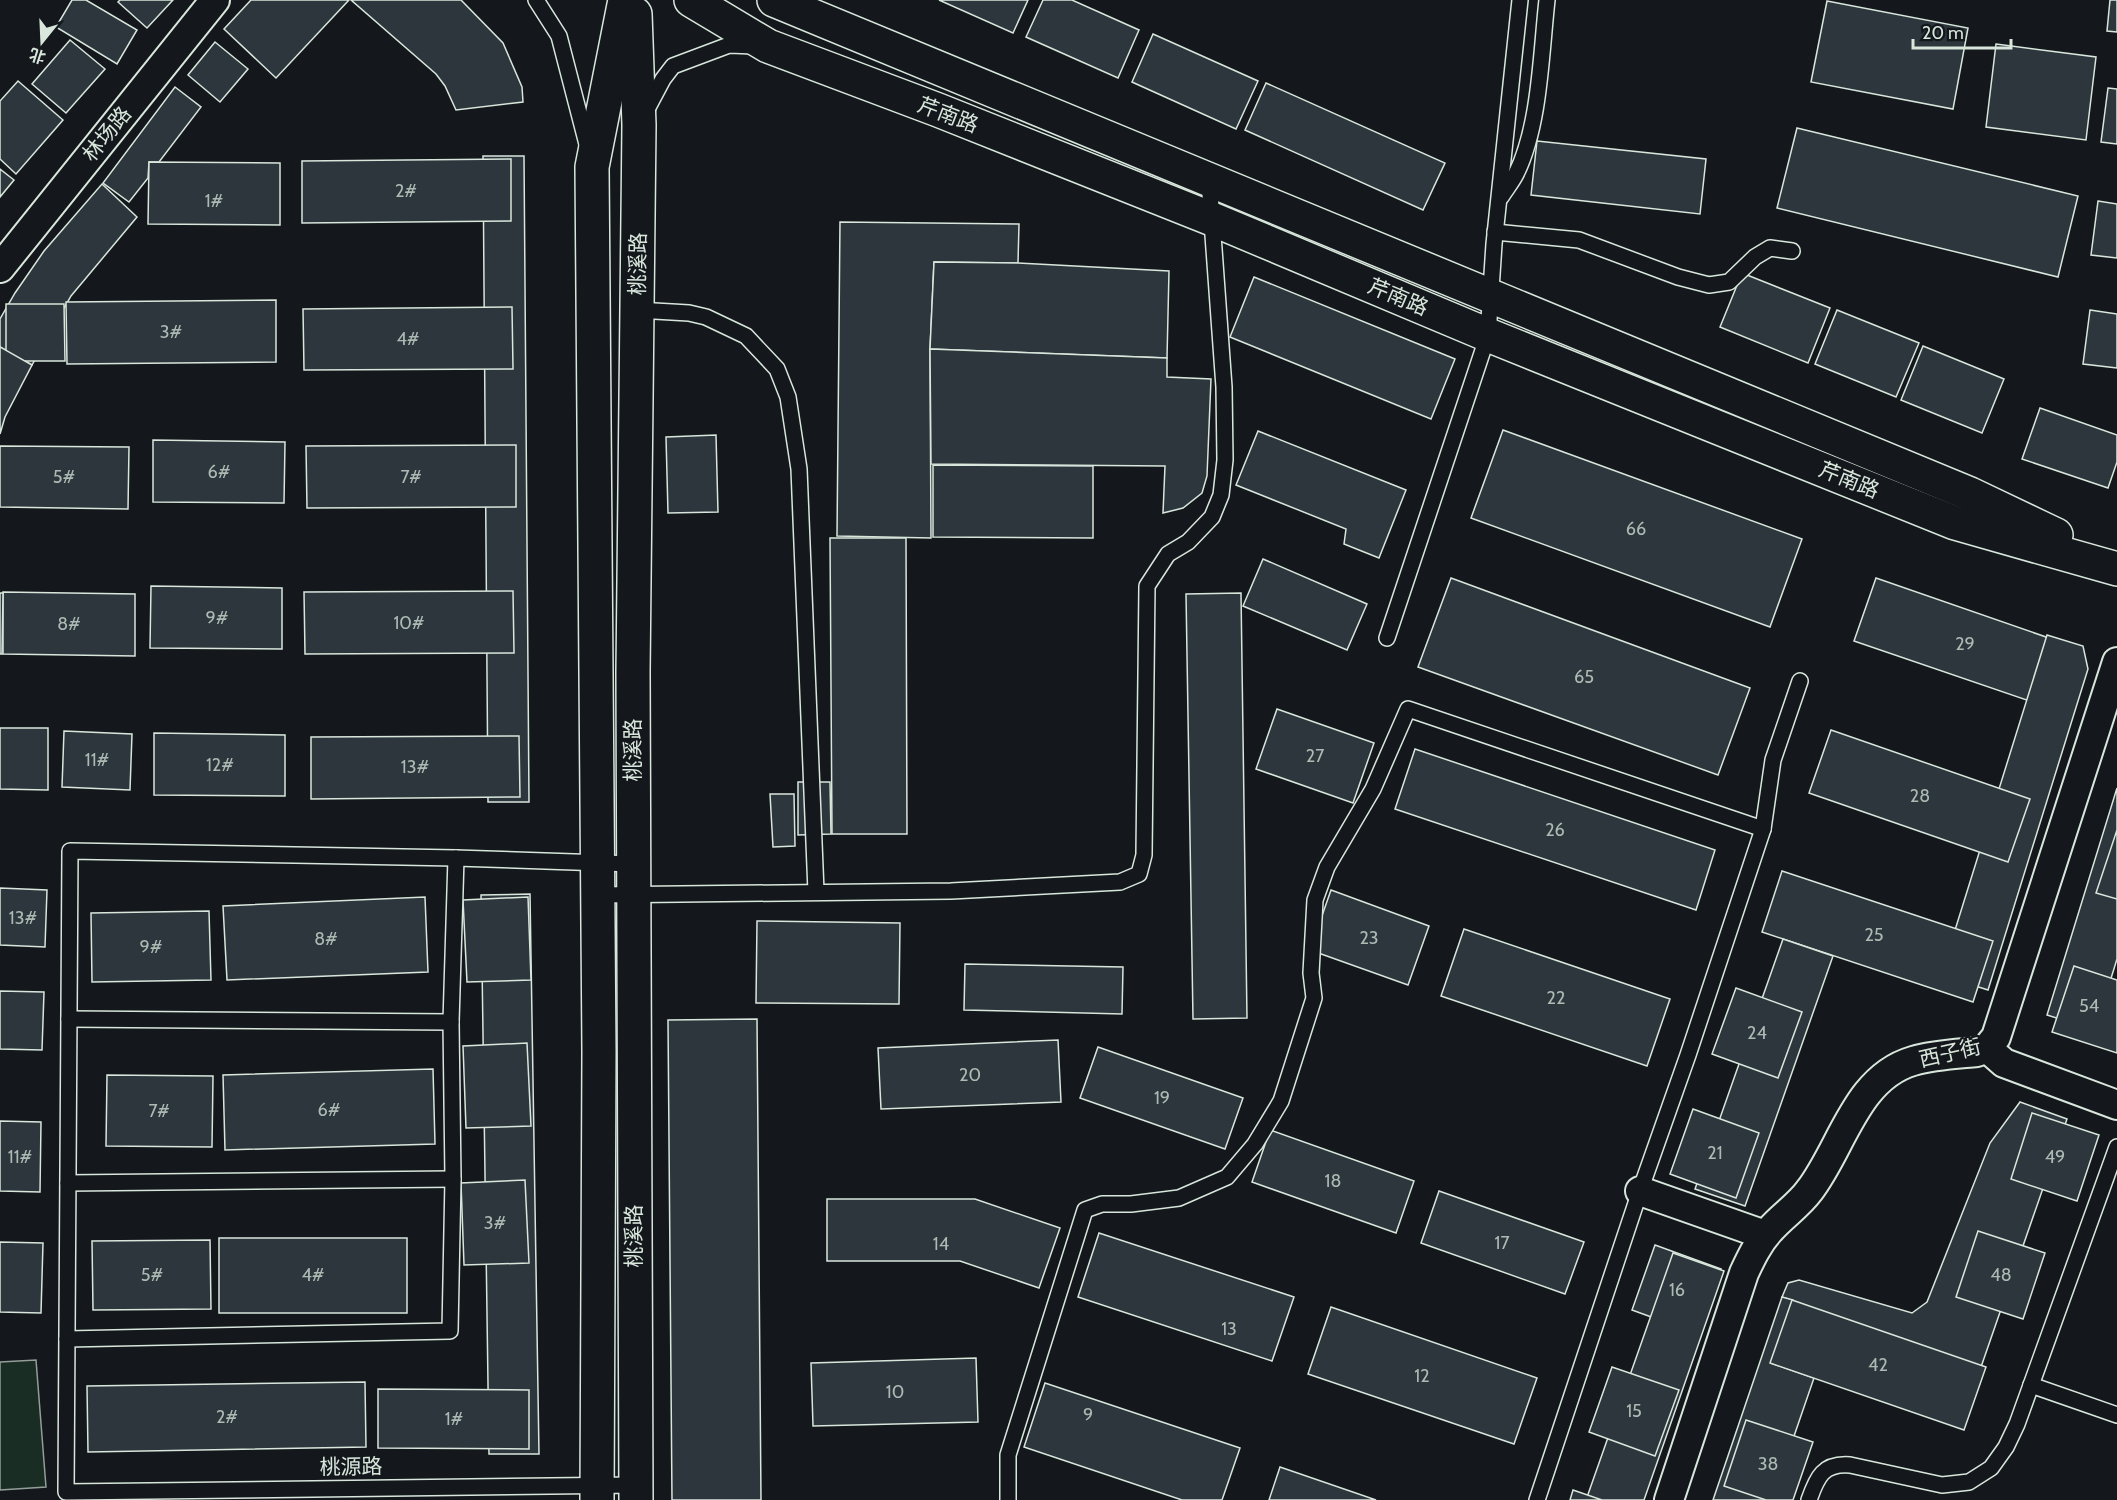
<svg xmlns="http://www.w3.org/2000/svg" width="2117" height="1500" viewBox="0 0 2117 1500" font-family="Cabin,'Noto Sans SC',sans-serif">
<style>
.green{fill:#1a2d24;stroke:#939e99;stroke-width:1.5}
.building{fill:#2c363c;stroke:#d8e6dc;stroke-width:1.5}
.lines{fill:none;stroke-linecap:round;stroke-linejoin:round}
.service-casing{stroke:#d8e6dc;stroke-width:18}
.minor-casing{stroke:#d8e6dc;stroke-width:32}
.tertiary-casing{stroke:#d8e6dc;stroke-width:36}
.secondary-casing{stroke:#d8e6dc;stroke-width:36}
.service{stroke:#14181c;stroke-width:15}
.minor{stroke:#14181c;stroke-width:28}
.tertiary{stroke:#14181c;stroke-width:33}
.secondary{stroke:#14181c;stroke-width:33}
.labels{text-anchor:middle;stroke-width:4.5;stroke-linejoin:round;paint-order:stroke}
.number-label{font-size:18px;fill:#adbab4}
.street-label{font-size:21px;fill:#d8e6dc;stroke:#14181c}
</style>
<rect width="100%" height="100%" fill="#14181c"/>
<!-- green -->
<path class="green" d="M36,1360L46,1487L0,1490V1362Z"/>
<!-- building -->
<g class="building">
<path d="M72,0H86L137,30L117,64L56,27Z"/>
<path d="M120,0H173L147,28L118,2Z"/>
<path d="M251,0H349L276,78L224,29Z"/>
<path d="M351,0H461L503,43L522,87L523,102L456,110L445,86L436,74Z"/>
<path d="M939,0H1028L1013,33Z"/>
<path d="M1043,0H1072L1139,30L1118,78L1026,37Z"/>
<path d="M2110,0H2117V32L2107,31Z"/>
<path d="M1827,1L1968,28L1953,109L1811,82Z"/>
<path d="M1153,34L1258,81L1236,129L1132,82Z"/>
<path d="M70,40L105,69L66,113L32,84Z"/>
<path d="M215,42L248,69L220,102L188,75Z"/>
<path d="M1996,44L2096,57L2086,140L1986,127Z"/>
<path d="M18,81L63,120L16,174L0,159V101Z"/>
<path d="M1266,83L1445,163L1423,210L1245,130Z"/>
<path d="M175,87L201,107L159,162H149L148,178L129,202L103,183Z"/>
<path d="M2108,88L2117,89V144L2101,142Z"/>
<path d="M1797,128L2078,196L2058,277L1777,208Z"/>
<path d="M1537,141L1706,159L1700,214L1531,195Z"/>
<path d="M483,156H524L529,802H488Z"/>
<path d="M511,159V221L302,223V161Z"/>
<path d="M149,162L280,163V225L148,224Z"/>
<path d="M0,169L14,180L0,197Z"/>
<path d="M102,184L137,217L71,296L32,365L0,347V319L15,293L44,251Z"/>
<path d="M2098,201L2117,204V258L2091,255Z"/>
<path d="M840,222L1019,224L1018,263L934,262L930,349L931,538L837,536Z"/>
<path d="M934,262L1018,263L1169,271L1167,358L930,349Z"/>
<path d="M1742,273L1830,308L1808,363L1720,327Z"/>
<path d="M1254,277L1455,359L1431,419L1230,337Z"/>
<path d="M276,300V362L67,364L66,302Z"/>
<path d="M6,304H64L65,361H6Z"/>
<path d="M512,307L513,369L304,370L303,309Z"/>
<path d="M1837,310L1919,343L1896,397L1815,364Z"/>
<path d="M2090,310L2117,314V368L2083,364Z"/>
<path d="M1923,346L2004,379L1982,433L1901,400Z"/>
<path d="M0,347L32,365L5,417L0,434Z"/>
<path d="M930,349L1167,358V377L1211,379L1207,476L1202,493L1183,508L1163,513L1165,466L931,464Z"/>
<path d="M2040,408L2117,435V462L2108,488L2022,459Z"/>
<path d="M1503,430L1802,539L1770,627L1471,518Z"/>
<path d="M1258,431L1406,490L1379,558L1344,544L1346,529L1236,485Z"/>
<path d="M716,435L718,512L668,513L666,437Z"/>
<path d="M153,440L285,442L284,503L153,502Z"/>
<path d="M516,445V507L307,508L306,446Z"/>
<path d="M0,446L129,447L128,509L0,507Z"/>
<path d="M933,465L1093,466V538L933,537Z"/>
<path d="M830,538H906L907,834H832Z"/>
<path d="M1263,559L1367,604L1347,650L1243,606Z"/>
<path d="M1451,578L1750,688L1718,775L1418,667Z"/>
<path d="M1876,578L2075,647L2053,709L1854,641Z"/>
<path d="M151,586L282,588V649L150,648Z"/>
<path d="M513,591L514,653L305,654L304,592Z"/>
<path d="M3,592L135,594V656L3,654Z"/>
<path d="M0,593H3L2,654H0Z"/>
<path d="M1241,593L1247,1018L1193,1019L1186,594Z"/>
<path d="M2047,635L2083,646L2088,669L1988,990L1941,975Z"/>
<path d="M1277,709L1374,743L1353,803L1256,769Z"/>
<path d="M0,728H48V790L0,789Z"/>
<path d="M1831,730L2030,799L2008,862L1809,793Z"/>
<path d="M64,731L132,734L130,790L62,787Z"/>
<path d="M154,733L285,735V796L154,795Z"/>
<path d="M519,736L520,797L311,799V737Z"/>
<path d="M1415,749L1715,850L1696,910L1395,809Z"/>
<path d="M798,782H830L831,834L798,835Z"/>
<path d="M2117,788V959L2095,1030L2047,1015Z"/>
<path d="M770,794H794L795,846L773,847Z"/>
<path d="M2117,830V899L2096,893Z"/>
<path d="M1782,871L1993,941L1973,1002L1762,932Z"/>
<path d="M0,888L47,890L45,947L0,945Z"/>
<path d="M1331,890L1429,926L1408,985L1310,950Z"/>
<path d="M530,894L539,1454H489L481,895Z"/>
<path d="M425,897L428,972L227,980L223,906Z"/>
<path d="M528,897L531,980L467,982L463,900Z"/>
<path d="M209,911L211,980L92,982L91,913Z"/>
<path d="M757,921L900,923L899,1004L756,1003Z"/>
<path d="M1464,929L1670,999L1647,1066L1441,996Z"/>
<path d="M1783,939L1833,956L1745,1206L1695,1189Z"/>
<path d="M965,964L1123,967L1122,1014L964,1010Z"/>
<path d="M2074,966L2117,980V1053L2052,1032Z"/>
<path d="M1736,988L1802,1012L1778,1078L1712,1054Z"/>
<path d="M0,991L44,992L42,1050L0,1049Z"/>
<path d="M757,1019L761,1500H672L668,1020Z"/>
<path d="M1058,1040L1061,1102L881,1109L878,1048Z"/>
<path d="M527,1043L531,1126L466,1128L463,1046Z"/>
<path d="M1098,1047L1243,1098L1225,1149L1080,1098Z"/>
<path d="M433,1069L435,1144L225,1150L223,1075Z"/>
<path d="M107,1075L213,1076L212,1147L106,1146Z"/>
<path d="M2020,1102L2067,1119L1981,1367L1782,1297L1788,1283L1799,1280L1912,1313L1927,1302L1990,1143Z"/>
<path d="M1693,1109L1759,1133L1736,1198L1670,1174Z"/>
<path d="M2032,1113L2099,1135L2077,1201L2011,1179Z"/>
<path d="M0,1121L41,1122L40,1192L0,1191Z"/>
<path d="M1270,1130L1414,1181L1396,1233L1252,1182Z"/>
<path d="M525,1180L529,1263L464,1265L461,1183Z"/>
<path d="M1439,1191L1584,1242L1565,1294L1421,1243Z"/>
<path d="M827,1199H975L1060,1228L1039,1288L960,1261H827Z"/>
<path d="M1978,1231L2045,1253L2023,1319L1956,1297Z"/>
<path d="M1099,1233L1294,1297L1272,1361L1078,1297Z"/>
<rect x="219" y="1238" width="188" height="75"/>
<path d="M210,1240L211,1309L93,1310L92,1241Z"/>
<path d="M0,1242L43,1243L41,1313L0,1312Z"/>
<path d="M1655,1245L1721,1269L1698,1334L1632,1310Z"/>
<path d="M1673,1253L1724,1271L1644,1500H1586Z"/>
<path d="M1782,1297L1793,1300L1771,1363L1814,1378L1772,1500H1713Z"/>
<path d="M1792,1300L1986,1367L1964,1430L1770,1363Z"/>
<path d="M1331,1307L1537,1378L1514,1444L1308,1374Z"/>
<path d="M976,1358L978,1422L813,1426L811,1363Z"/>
<path d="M1612,1367L1679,1390L1655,1456L1589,1432Z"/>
<path d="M365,1382L366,1447L88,1452L87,1386Z"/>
<path d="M1045,1383L1240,1448L1222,1500H1182L1024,1447Z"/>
<path d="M378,1389L529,1390V1449L378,1448Z"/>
<path d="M1746,1420L1813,1442L1793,1500H1766L1724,1486Z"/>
<path d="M1280,1467L1376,1500H1269Z"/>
<path d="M1573,1490L1602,1500H1570Z"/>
</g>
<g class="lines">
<defs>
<g id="service">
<path d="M536,0L559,36L588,148"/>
<path d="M646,111L663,79L673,66L729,45L754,46"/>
<path d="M1501,197C1506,189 1512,182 1516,174C1540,126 1541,53 1547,0"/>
<path d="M1495,232L1579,240L1678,277L1709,285L1729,282L1755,257L1770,248L1792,251"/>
<path d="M637,310L689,313L706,317L746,336L777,369L788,397L799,469L816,892"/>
<path d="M1387,638L1488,335L1494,244L1520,0"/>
<path d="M633,864L456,858L70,851L66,1492L636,1485"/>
<path d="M598,895L951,891L1120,882L1139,874L1144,855L1147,586L1168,554L1188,542L1212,517L1221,495L1225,460L1224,387L1209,180"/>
<path d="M69,1019L451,1022"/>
<path d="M68,1183L453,1179"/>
<path d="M67,1339L450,1331L453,1179L451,1022L456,858"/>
<path d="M2031,1385L2117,1415"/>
<path d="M1008,1500V1455L1085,1210L1102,1204H1131L1179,1198L1227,1177L1255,1144L1281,1101L1314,998L1311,973L1315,900L1327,867L1373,789L1408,709L1763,829"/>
<path d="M1537,1500L1640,1191L1688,1055L1763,829L1773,760L1800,681"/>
<path d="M1809,1500C1817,1477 1823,1463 1850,1465L1942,1485L1969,1482L1991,1468L2006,1447L2017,1424L2117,1147"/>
</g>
<g id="minor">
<path d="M0,268L215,0"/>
<path d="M1987,1048L2004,1063L2117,1105"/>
<path d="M1640,1191L1765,1235"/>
<path d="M1669,1500L1744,1273C1751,1258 1758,1243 1770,1230C1782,1216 1798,1206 1809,1191C1842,1149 1855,1078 1913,1061C1933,1055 1956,1054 1977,1052L1987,1048L1996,1037L2117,662"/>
</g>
<g id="tertiary">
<path d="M635,14L639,125L633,672L636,1500"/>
<path d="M597,1500L599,1052L592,167L625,0"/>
</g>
<g id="secondary">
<path d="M691,0L768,46L938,110L1212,219L1488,335L1955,523L2117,569"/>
<path d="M774,0L1970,494L2056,535"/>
</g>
</defs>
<!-- service casing -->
<use href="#service" class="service-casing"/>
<!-- minor casing -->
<use href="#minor" class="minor-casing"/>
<!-- tertiary casing -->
<use href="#tertiary" class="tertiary-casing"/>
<!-- secondary casing -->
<use href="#secondary" class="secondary-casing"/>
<!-- service -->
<use href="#service" class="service"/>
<!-- minor -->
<use href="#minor" class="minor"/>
<!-- tertiary -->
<use href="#tertiary" class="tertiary"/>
<!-- secondary -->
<use href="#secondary" class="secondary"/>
</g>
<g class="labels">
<!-- number labels -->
<g class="number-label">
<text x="406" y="197">2#</text>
<text x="214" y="207">1#</text>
<text x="171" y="338">3#</text>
<text x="408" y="345">4#</text>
<text x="219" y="478">6#</text>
<text x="64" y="483">5#</text>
<text x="411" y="483">7#</text>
<text x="1636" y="535">66</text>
<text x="217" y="624">9#</text>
<text x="409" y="629">10#</text>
<text x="69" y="630">8#</text>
<text x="1965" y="650">29</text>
<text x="1584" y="683">65</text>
<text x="1315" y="762">27</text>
<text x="97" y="766">11#</text>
<text x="220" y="771">12#</text>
<text x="415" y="773">13#</text>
<text x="1920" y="802">28</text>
<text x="1555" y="836">26</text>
<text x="23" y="924">13#</text>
<text x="1874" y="941">25</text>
<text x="1369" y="944">23</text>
<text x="326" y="945">8#</text>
<text x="151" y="953">9#</text>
<text x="1556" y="1004">22</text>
<text x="2089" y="1012">54</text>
<text x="1757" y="1039">24</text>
<text x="970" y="1081">20</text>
<text x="1162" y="1104">19</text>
<text x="329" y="1116">6#</text>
<text x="159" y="1117">7#</text>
<text x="1715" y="1159">21</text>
<text x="20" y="1163">11#</text>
<text x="2055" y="1163">49</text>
<text x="1333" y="1187">18</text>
<text x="495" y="1229">3#</text>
<text x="1502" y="1249">17</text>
<text x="941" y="1250">14</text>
<text x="152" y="1281">5#</text>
<text x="313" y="1281">4#</text>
<text x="2001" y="1281">48</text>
<text x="1677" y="1296">16</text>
<text x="1229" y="1335">13</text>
<text x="1878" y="1371">42</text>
<text x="1422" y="1382">12</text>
<text x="895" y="1398">10</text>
<text x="1634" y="1417">15</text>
<text x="1088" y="1421">9</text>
<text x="227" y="1423">2#</text>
<text x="454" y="1425">1#</text>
<text x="1768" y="1470">38</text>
</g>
<!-- street labels -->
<g class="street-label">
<text transform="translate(948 115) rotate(21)" y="7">芹南路</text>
<text transform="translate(107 134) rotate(-51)" y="7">林场路</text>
<text transform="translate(638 264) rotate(-89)" y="7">桃溪路</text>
<text transform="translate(1398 297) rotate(23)" y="7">芹南路</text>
<text transform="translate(1849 480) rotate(22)" y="7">芹南路</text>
<text transform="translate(633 750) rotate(-90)" y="7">桃溪路</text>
<text transform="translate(1950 1053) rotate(-13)" y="7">西子街</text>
<text transform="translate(634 1236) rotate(-90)" y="7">桃溪路</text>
<text transform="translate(351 1467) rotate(-1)" y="7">桃源路</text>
</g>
</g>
<!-- north arrow -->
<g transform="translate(42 42) rotate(198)" stroke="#14181c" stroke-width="4.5" paint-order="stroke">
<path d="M0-4.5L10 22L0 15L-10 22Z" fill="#d8e6dc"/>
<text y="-9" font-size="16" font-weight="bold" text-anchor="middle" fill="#d8e6dc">北</text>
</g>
<!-- scale -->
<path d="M1913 39v9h98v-9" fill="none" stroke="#d8e6dc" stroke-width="3"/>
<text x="1922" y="39" font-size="18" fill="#d8e6dc" stroke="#14181c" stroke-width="4.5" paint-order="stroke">20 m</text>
</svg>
